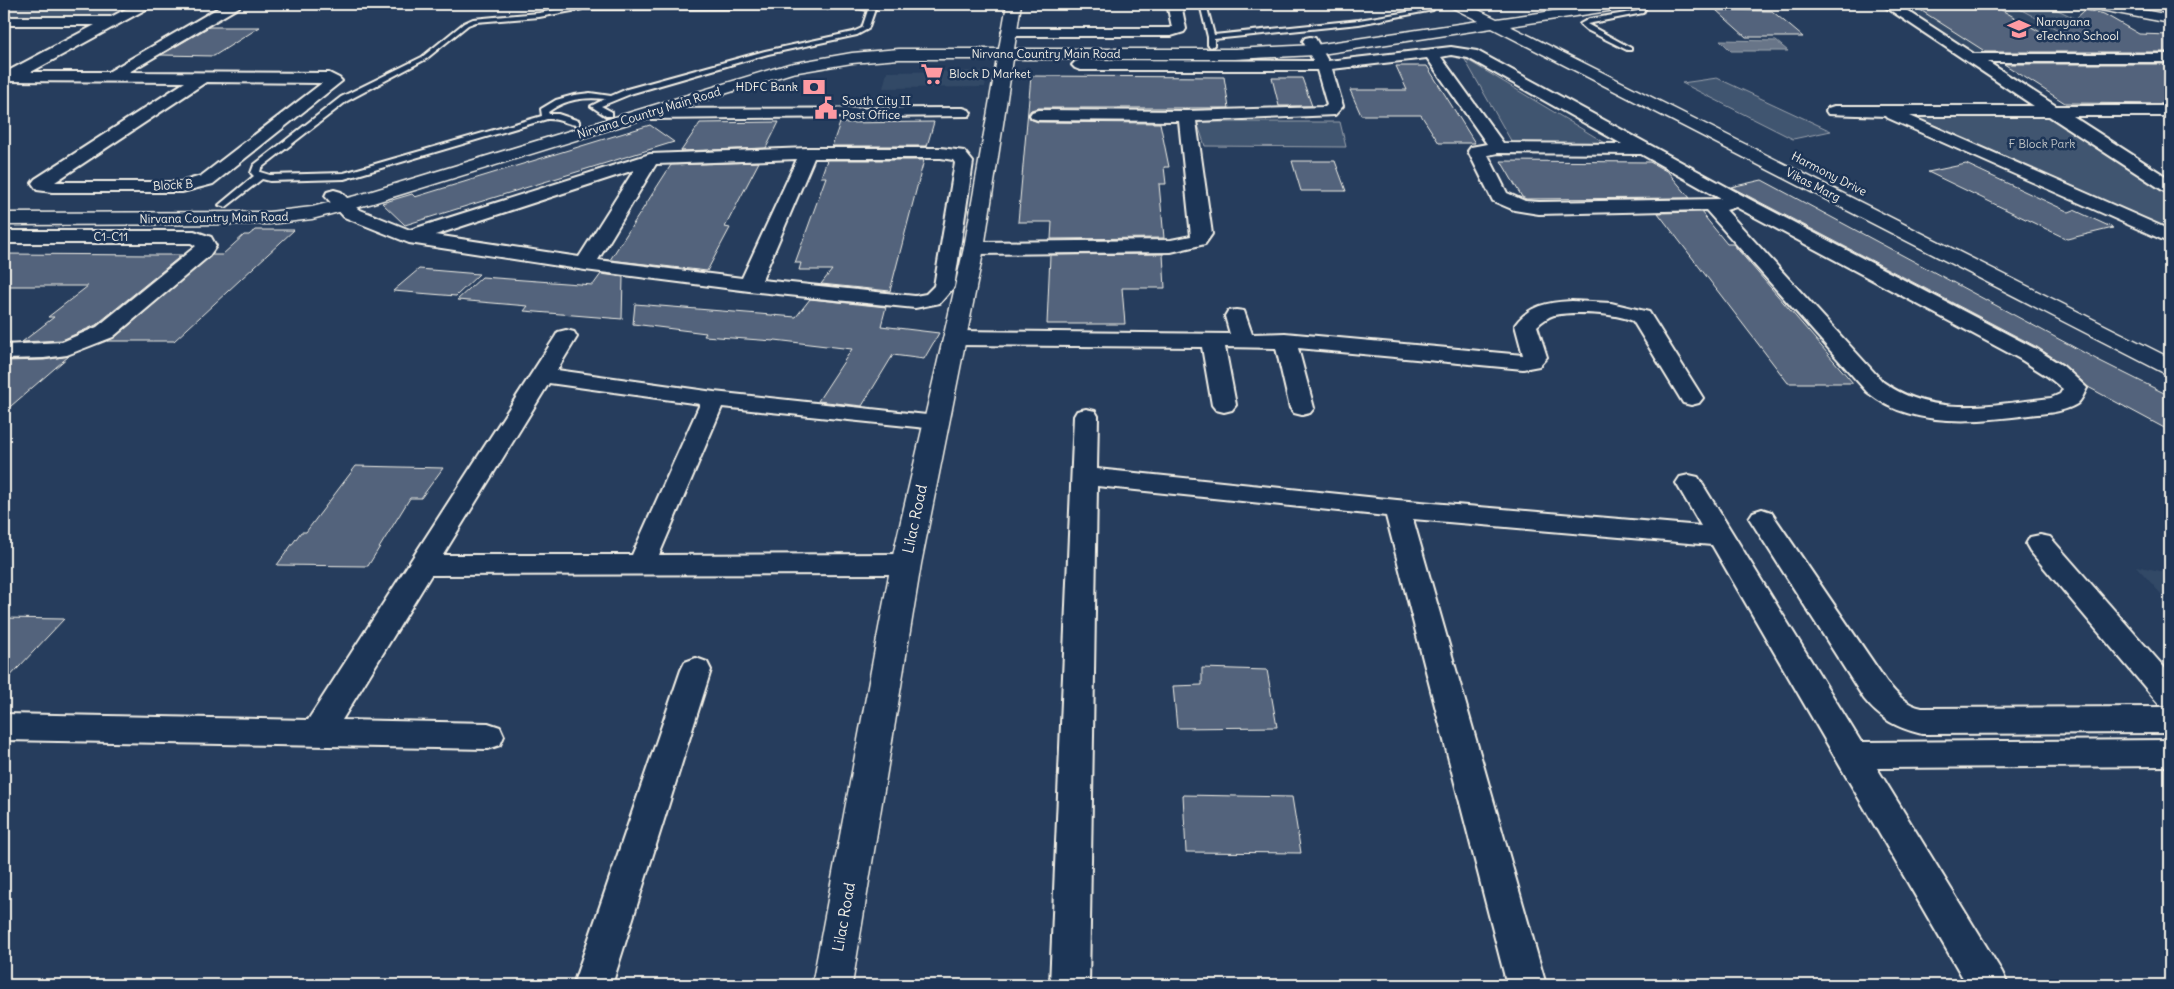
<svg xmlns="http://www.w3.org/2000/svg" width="2174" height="989" viewBox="0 0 2174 989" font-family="Delius,sans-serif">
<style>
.built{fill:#334966}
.green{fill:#40546f;stroke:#9aa2ac}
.water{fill:#677588;stroke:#9fa7ae}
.building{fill:#52647b;stroke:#f4f1e8}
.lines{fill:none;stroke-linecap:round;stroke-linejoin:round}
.lane-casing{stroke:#f4f1e8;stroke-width:4}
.street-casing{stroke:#f4f1e8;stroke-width:4}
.secondary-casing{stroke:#f4f1e8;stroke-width:3}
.lane{fill:#1d3557;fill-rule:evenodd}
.street{fill:#1d3557;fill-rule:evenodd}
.secondary{fill:#1d3557;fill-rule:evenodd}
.labels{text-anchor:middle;stroke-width:5;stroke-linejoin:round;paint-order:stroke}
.far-poi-label{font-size:12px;fill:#f4f1e8;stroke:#1d3557;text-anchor:start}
.far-street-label{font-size:12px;fill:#f4f1e8;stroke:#1d3557}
.far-park-label{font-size:12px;fill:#bec2c4;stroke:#1d3557}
.street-label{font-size:15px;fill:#f4f1e8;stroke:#1d3557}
</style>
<rect width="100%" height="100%" fill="#263d5d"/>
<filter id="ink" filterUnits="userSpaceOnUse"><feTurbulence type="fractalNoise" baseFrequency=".02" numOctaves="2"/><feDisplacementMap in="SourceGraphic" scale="10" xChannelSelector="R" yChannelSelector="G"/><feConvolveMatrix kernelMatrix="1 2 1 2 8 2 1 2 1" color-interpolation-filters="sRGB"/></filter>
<g filter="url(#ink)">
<!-- built -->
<g class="built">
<path d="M1901,4H2050L2145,54H1979Z"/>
<path d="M987,71L985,87L883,88L887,72Z"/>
<path d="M2136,566L2170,573V604Z"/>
</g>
<!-- green -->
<g class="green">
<path d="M4,4H136L102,22H4Z"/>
<path d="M2018,8L2056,9L2098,30H2058Z"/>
<path d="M1464,58L1612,147L1514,146Z"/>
<path d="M1717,78L1831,131L1793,139L1682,83Z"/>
<path d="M1898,113L2050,114L2170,195V233Z"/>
<path d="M1197,122H1340L1346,147L1205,146Z"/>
</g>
<!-- water -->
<path class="water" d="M1720,40L1776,41L1788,51H1731Z"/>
<!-- building -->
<g class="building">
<path d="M1911,4H1963L1969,8H1998L2042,33H2060L2085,10L2104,14L2139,34L2170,35V52H1986Z"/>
<path d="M1716,10L1772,11L1803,37H1746Z"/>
<path d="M209,27H260L214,56L161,55Z"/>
<path d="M2004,64H2170V104L2065,103Z"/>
<path d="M1396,66H1427L1475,143H1439L1421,115H1361L1350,90H1407Z"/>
<path d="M1031,76L1224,77L1229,108H1038L1031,110L1028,114L1030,119L1038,122L1160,123L1169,167H1164L1166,184H1159L1164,238L1051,239L1052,222H1018Z"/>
<path d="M1272,78H1302L1312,106H1279Z"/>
<path d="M779,122L766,148L681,151L700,123Z"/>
<path d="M934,122L927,146H832L840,123Z"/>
<path d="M650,125L674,142L405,225L382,203L412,194L415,197Z"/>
<path d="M827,160H924L890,291L821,284L832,270H799L801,263H795L826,177H821Z"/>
<path d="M1292,161H1335L1346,191H1301Z"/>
<path d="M1501,161L1650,162L1668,172L1690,198L1526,199L1522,197Z"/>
<path d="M759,162L725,227L730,228L707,271L610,260L671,165Z"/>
<path d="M1966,164L2069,212L2074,210L2113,228L2067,239L1928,172Z"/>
<path d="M1762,180L2096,359L2170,396V431L2088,387L2064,365L2037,347L1731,187Z"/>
<path d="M1701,212L1727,244H1733L1853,383H1788L1658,213Z"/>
<path d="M255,230H294L174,341H107L114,338L212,255H222L244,235H249Z"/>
<path d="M4,254L156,255H182L96,325L62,340L22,342L54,317H48L88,286H4Z"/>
<path d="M1163,254L1165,288H1122L1125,324H1047L1050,255Z"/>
<path d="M419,269L479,274L456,296L393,291Z"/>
<path d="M601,274L623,277L622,319L524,311L528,306L457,300L482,277L593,285Z"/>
<path d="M810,299L886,307L881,326L939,333L924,359L893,355L862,406L818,401L852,349L775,340L774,341L704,336L706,333L633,324L635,304L796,317Z"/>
<path d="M69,356L4,412V361L44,360Z"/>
<path d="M356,466L443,468L421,498H410L368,566L277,565L301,532H306Z"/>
<path d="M4,618L64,619L4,683Z"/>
<path d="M1202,668L1267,670L1277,727L1177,728L1173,686L1202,685Z"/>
<path d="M1183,795L1292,797L1301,853L1186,852Z"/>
</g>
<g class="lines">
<defs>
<g id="lane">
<path d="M858,4L875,9L868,29L857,35L768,54L633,93L601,106L612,112V116H606L591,106L605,99C584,97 566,99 548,112L549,114H558L579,121V125C567,125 560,118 547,119L344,179L270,181L262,179L226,207L219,205L254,176L251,173L254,165L341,97L422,57L464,23L473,19L539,13L583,5ZM858,8L868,10L862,28L853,32L765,51L627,89L611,96L590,93L574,95L556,100L541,109L542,116L344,173L270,175L260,172L261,168L347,101L426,59L468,25L476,22L539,17L583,9Z"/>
<path d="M1200,4H1206L1214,35L1359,20L1426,9L1422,4H1428L1433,10L1359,24L1214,39V45L1211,47L1208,45V37Z"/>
<path d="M1634,4H1640L1645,9L1643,13L1587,24L1631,48V50H1627L1587,30L1580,24L1589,19L1638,11Z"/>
</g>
<g id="street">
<path d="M135,4H152L150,7L31,72H108L225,4H241L239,7L129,72L329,73L339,78L342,81L213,184L182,192H52L37,190L32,183L35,179L185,82L4,81V71H8L95,25H4V17H111ZM206,82L322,83L201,176L181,182H55Z"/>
<path d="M1167,4H1181L1186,29L1184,32L1171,36H1009L1002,32L1009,28H1169L1172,27Z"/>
<path d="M1881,4H1897L1974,54H2170V62H1988L2056,106H2170V116H2072L2170,179V192L2164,191L2049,116H1910L2170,230V243L1888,118L1886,116L1828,114L1826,111L1828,108L1834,106H2034Z"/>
<path d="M1310,37L1315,38L1328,61L1451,47L1477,51L1751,200L2036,349L2063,366L2087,388C2084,393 2082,400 2077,404C2062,413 2045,413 2029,415C1989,420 1946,425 1907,413C1892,409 1880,402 1867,392L1706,210L1539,214L1514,210L1493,201L1468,151L1471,147L1487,144L1427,58L1332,69L1343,106L1335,115L1196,121L1212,234L1205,244L1171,252L974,254L967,252L964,248L967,244L974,242L1171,240L1191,236L1179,121L1038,120L1032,118L1030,115L1032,112L1038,110L1187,111L1325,107L1327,105L1317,70H1080L1075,68L1072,65L1075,62L1080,60L1313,61L1303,41L1305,38ZM1451,55L1468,58L1622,144L1503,143L1441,57ZM1498,153L1641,154L1721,199L1539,202L1525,201L1507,193L1488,155ZM1736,207L2020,359L2047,376L2063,389L2060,394L2051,398C1992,404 1935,419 1883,382L1726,210Z"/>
<path d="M963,108L969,110L971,113L969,116L646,119L640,117L638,114L640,111L646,109Z"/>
<path d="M808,148H941L964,151L973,162L954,287L940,303L915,308L749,291L585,270L409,243L344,217L325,196L327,192L334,190L341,192L358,209L410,230L650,154ZM814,158H941L953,160L955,163L934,286L926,294L915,296L762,280ZM797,159L742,278L598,260L656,164ZM634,170L579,257L435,235Z"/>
<path d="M4,231H194L211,237L216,246L209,256L113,337L67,355L44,358L4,359V345L62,342L97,327L196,246L191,243H4Z"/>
<path d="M1572,301L1611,303L1649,312L1703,398L1699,403L1691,405L1683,403L1633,321C1615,313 1574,311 1554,315C1548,317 1542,321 1537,326L1547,357L1539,366L1523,369L1298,348L1314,408L1310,413L1302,415L1294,413L1290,408L1276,348L1225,347L1236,405L1232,410L1224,412L1216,410L1212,405L1202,347L955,345L947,343L944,338L947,333L955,331L1230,334L1225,316L1228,311L1236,310L1244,311L1252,334L1285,333L1523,355L1515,325C1529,305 1549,302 1572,301Z"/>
<path d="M566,330L574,332L577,337L557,370L714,392L945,417L948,422L945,427L936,429L722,407L659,555L906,554L916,557L920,564L916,571L906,574L431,575L342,720L488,723L500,727L504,736L500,745L488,749L4,740V714L308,720L555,337L558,332ZM549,383L700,404L632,555H443Z"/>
<path d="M1086,409L1095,411L1098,416L1097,469L1397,500L1701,526L1676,483L1680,477L1689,475L1698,477L1861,742L2170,740V766L1877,768L2002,972L2008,985H1967L1712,545L1413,519L1546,985H1507L1386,516L1097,486L1089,985H1050L1074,416L1077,411Z"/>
<path d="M1762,509L1771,512L1886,681C1896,694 1906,705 1922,708L2170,707V733L1922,734C1897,728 1880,719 1864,699L1749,518L1753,512Z"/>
<path d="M2040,535L2050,537L2170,674V707L2159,704L2030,551L2026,544L2030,537Z"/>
<path d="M696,658L707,662L711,670L612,985H573L681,670L685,662Z"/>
</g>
<g id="secondary">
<path d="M1007,4H1021L1014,49H1235L1315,45L1479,21L1451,7L1449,4H1466L1497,19L1601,4H1635L1633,7L1628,8L1510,26L2170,358V374L2162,372L1492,28L1315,55L1235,59H1013L984,248L921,564L852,985H812L891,564L964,248L997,59H899L852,63L792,73L373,203L312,219L269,224L4,225V213L269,212L312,207L359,195L789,64L852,53L899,49H999Z"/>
<path d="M2083,4H2111L2170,15V23L2090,8Z"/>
</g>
</defs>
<!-- lane casing -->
<use href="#lane" class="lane-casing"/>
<!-- street casing -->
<use href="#street" class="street-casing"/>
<!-- secondary casing -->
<use href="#secondary" class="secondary-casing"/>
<!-- lane -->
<use href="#lane" class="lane"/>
<!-- street -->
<use href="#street" class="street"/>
<!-- secondary -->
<use href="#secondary" class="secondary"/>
</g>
</g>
<!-- icons -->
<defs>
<symbol id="school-bare" viewBox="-9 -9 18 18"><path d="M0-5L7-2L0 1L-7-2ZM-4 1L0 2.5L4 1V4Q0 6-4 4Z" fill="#ff9aa2" stroke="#1d3557" stroke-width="2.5" paint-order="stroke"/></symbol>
<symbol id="supermarket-bare" viewBox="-9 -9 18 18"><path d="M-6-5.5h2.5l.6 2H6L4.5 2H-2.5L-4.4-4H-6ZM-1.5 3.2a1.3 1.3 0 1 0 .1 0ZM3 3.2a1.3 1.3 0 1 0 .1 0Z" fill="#ff9aa2" stroke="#1d3557" stroke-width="2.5" paint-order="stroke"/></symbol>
<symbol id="bank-bare" viewBox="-9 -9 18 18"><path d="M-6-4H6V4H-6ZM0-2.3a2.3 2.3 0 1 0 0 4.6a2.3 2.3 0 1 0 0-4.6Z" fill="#ff9aa2" stroke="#1d3557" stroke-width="2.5" paint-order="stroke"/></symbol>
<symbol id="civic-bare" viewBox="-9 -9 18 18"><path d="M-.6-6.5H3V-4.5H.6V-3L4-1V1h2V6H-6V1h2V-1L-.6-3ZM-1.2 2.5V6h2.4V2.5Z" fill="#ff9aa2" stroke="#1d3557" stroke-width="2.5" paint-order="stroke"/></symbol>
</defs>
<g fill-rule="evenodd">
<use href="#school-bare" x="2003" y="13" width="32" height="32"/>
<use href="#supermarket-bare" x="916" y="58" width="32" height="32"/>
<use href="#bank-bare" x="798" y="71" width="32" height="32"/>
<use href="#civic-bare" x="810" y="92" width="32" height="32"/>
</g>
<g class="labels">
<!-- far-poi labels -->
<g class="far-poi-label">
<text x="2036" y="26">Narayana<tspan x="2036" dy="14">eTechno School</tspan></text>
<text x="949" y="78">Block D Market</text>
<text x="798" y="91" text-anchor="end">HDFC Bank</text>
<text x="842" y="105">South City II<tspan x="842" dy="14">Post Office</tspan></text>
</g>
<!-- far-street labels -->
<g class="far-street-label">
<text x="1046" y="58">Nirvana Country Main Road</text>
<text transform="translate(649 113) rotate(-17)" y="4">Nirvana Country Main Road</text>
<text transform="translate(1829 174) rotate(27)" y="4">Harmony Drive</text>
<text transform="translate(173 185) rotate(-4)" y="4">Block B</text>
<text transform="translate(1813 185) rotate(27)" y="4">Vikas Marg</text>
<text transform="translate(214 218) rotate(-1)" y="4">Nirvana Country Main Road</text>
<text x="111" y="241">C1-C11</text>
</g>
<!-- far-park labels -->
<g class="far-park-label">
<text x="2042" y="148">F Block Park</text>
</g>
<!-- street labels -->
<g class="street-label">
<text transform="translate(915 519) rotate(-78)" y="5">Lilac Road</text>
<text transform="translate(844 917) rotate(-80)" y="5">Lilac Road</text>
</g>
</g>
<!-- margin -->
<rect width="2174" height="989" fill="none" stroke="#1d3557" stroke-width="20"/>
<rect x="10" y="10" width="2154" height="969" fill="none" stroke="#f4f1e8" stroke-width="2" filter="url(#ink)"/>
</svg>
